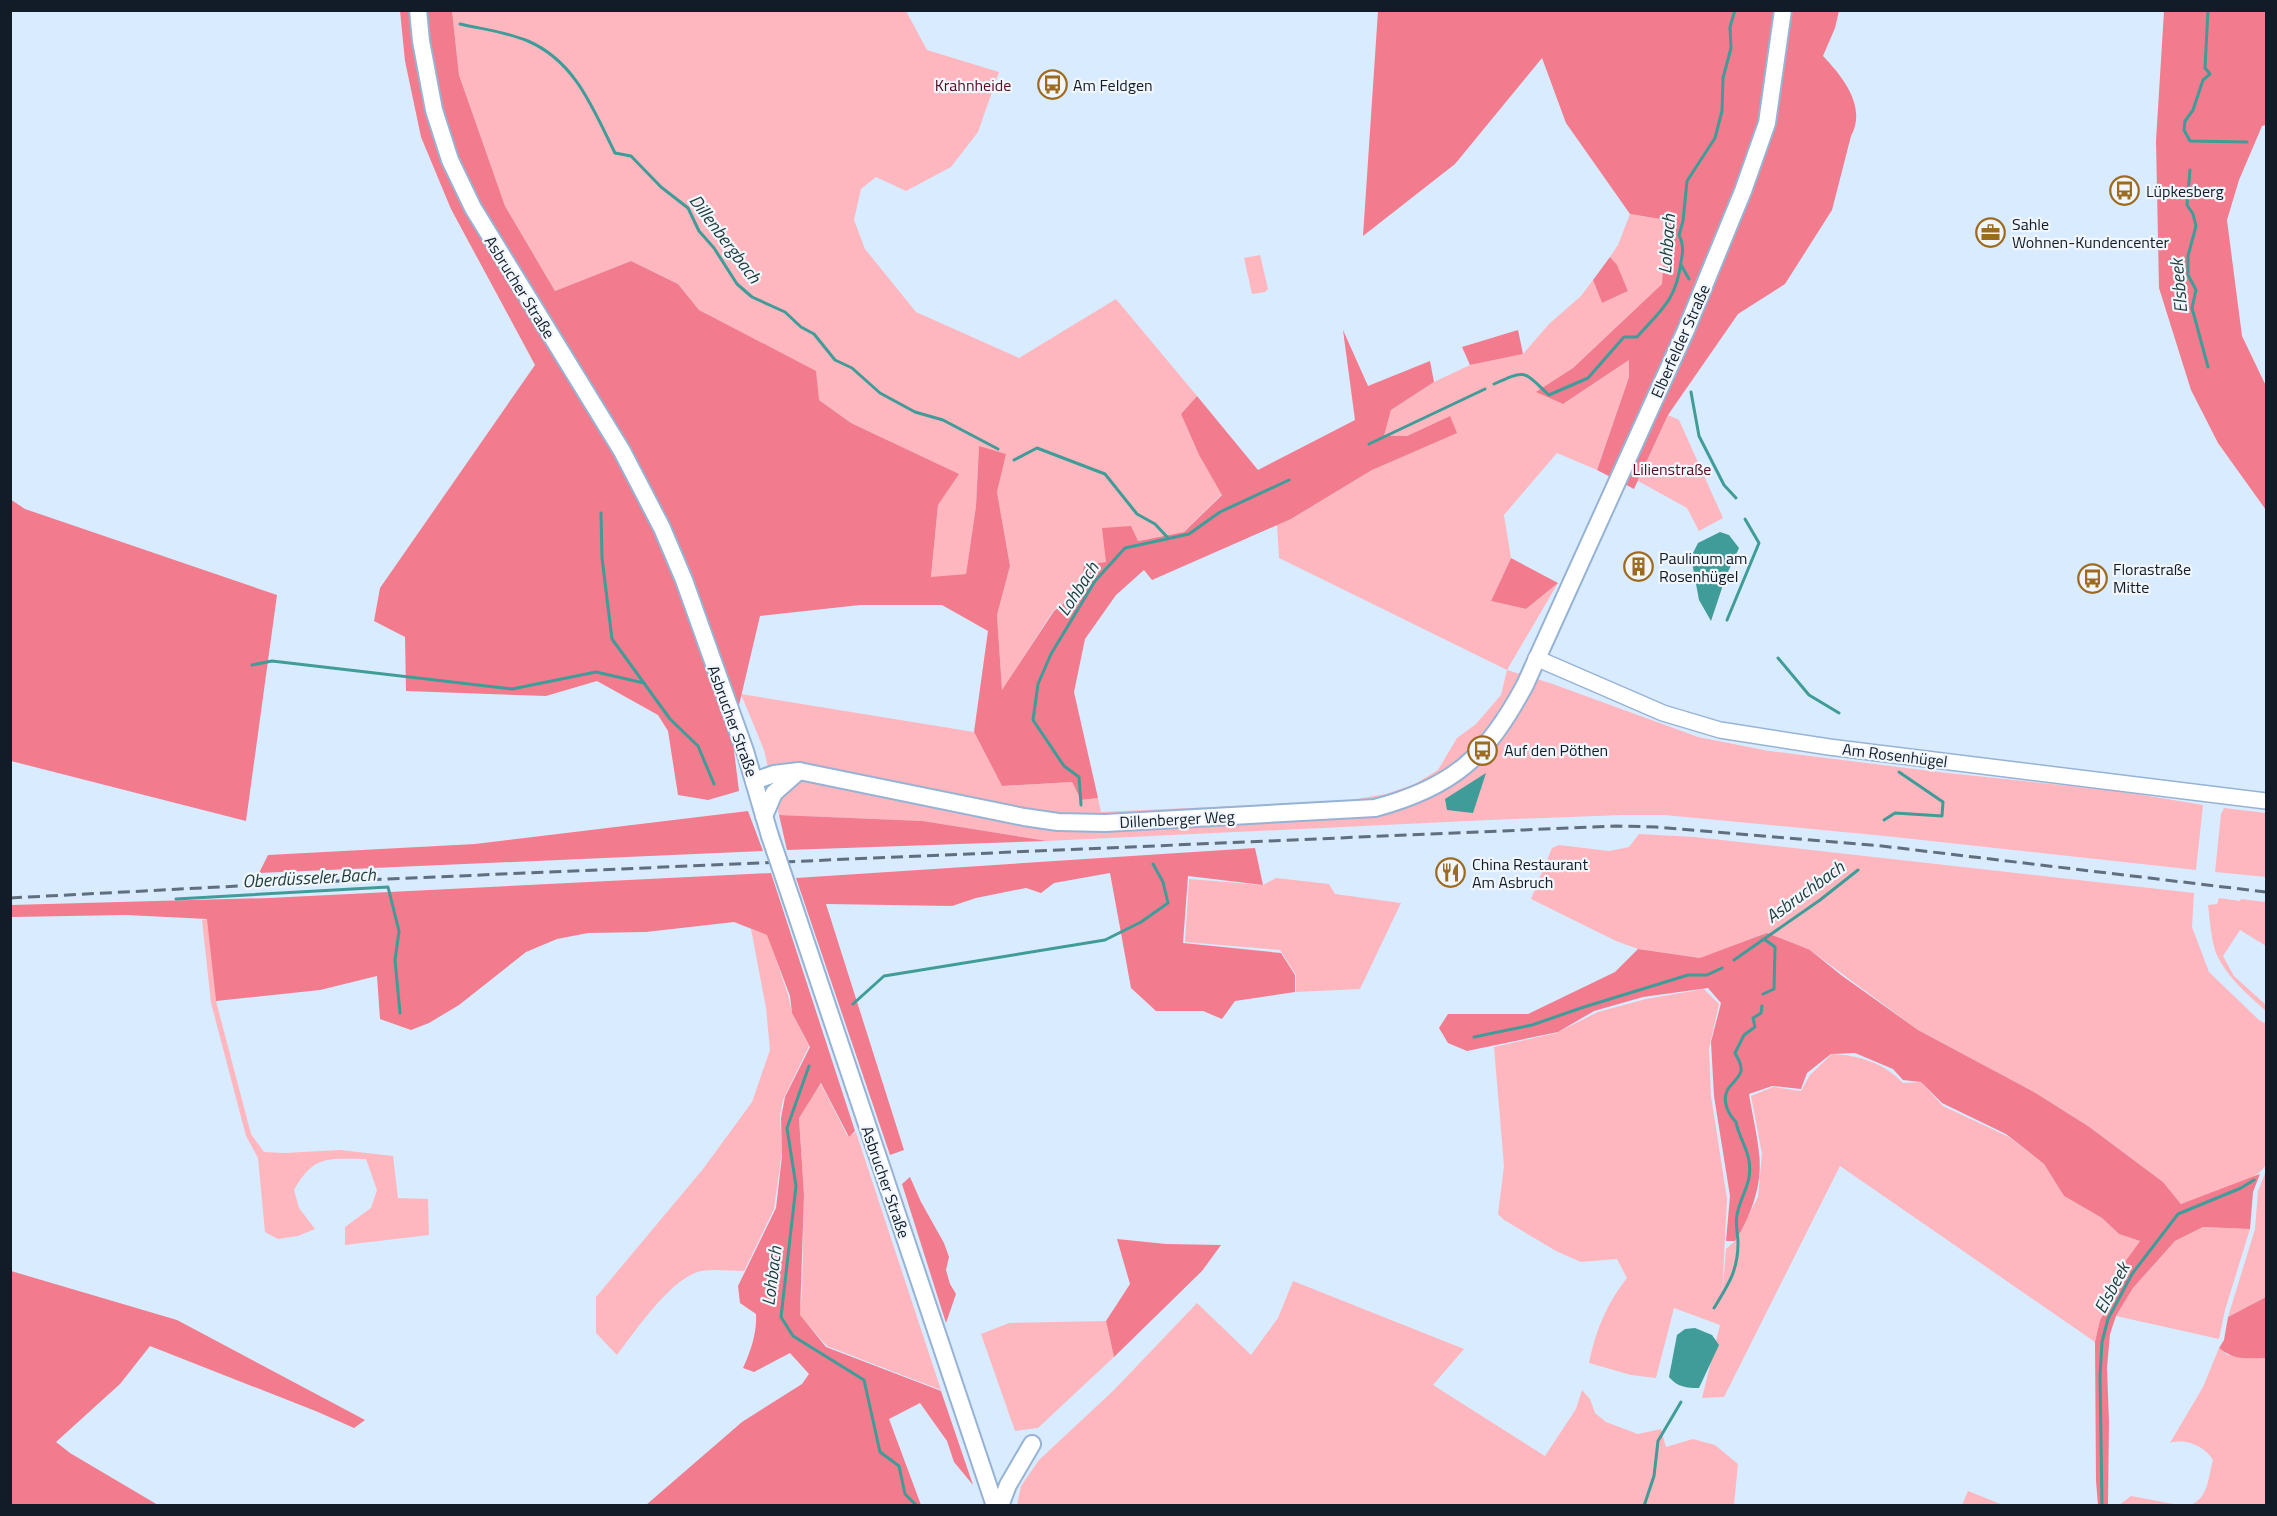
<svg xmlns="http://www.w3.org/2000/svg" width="2277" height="1516" viewBox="0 0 2277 1516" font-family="'Titillium Web',sans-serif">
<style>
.green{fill:#feb7be}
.forest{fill:#f27c8d}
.water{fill:#3f9c99}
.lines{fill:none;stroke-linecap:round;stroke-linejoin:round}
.stream{stroke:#3f9c99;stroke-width:3}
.tertiary-casing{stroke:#97b3d4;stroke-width:18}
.secondary-casing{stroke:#97b3d4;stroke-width:20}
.tertiary{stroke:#fff;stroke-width:15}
.secondary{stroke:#fff;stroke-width:16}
.rail{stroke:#616e7d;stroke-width:3;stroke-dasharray:12 6;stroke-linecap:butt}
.secondary-bridge-casing{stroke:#97b3d4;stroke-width:20;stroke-linecap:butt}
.secondary-bridge{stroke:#fff;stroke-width:16}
.labels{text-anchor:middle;stroke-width:4.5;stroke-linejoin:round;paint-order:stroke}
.park-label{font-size:16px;fill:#580e21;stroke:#f1f6fd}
.poi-label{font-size:16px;fill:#121c28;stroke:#f1f6fd;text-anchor:start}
.street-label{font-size:16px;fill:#121c28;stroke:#f1f6fd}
.water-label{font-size:18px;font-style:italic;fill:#1e3b3a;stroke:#f1f6fd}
</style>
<rect width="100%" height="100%" fill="#d9ebff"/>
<!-- green -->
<g class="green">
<path d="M452,11H906L927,50L999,72L978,132L951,167L906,191L876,177L861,189L854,220L865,249L916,312L1019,358L1116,299L1197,396L1181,414L1199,455L1222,494L1184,532L1137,541L1106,562L1084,566L1080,591L1053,611L1002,691L997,615L1010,566L997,492L1005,454L979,447L976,506L966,574L931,578L938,505L958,474L851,423L819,400L747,336L699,310L678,284L631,261L555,291L505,206L459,75Z"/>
<path d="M1630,214L1666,220L1662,284L1573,368L1537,392L1563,404L1629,360V377L1597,470L1557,453L1504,515L1511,558L1491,601L1526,609L1558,583L1507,670L1550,683L1698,737L1769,751L1947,773L2119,791L2203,805L2196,870L1885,836L1664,815H1623L1489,820L1047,841L923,821L779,815L764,750L741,694L974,732L1002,786L1072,782L1081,800L1098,798L1101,812L1346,801L1386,794L1415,784L1438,770L1457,738L1476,724L1501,695L1507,670L1279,558L1277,525L1291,519L1372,470L1409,453L1450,416L1407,436H1384L1391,410L1434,382L1470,365L1523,354L1549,324L1581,296L1593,280L1602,303L1628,291L1617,266L1610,257L1618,245Z"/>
<path d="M1260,255L1268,289L1265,292L1252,294L1244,258Z"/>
<path d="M1668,415L1679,420L1723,518L1699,531L1687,508L1638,481Z"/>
<path d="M2224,808L2266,813V877L2215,872L2221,814Z"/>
<path d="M1639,834L1695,837L2194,893L2192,927L2209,972L2259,1020L2266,1024V1165C2252,1186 2206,1196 2181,1204L2163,1182L2088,1126L2034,1092L1918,1030L1810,950L1700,958L1638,949L1616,941L1531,899L1552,848L1559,845L1609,851L1629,847Z"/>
<path d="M1276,878L1329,884L1335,894L1401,903L1360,989L1296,992V975L1280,950L1185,942L1189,879L1263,885Z"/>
<path d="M2219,898L2240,901L2241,899L2266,902V946L2240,930L2223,956L2234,976L2266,1005V1011C2248,995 2226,976 2216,953C2211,939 2210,920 2208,905L2217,904Z"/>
<path d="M208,919L216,1001L251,1134L264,1152L284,1153L340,1150L393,1156L398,1198L428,1199L429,1235L345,1245V1227L371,1208L377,1190L366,1159C329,1159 314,1154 294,1190L299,1208L315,1229L298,1236L278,1239L265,1232L258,1158L246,1136L211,1003L202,920Z"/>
<path d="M751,929L768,935L788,995L792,1013L809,1046L783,1100L780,1116L782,1151L774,1209L744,1271C731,1271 715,1269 702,1271C672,1276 635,1332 617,1355L596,1333V1297L703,1169L752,1102L770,1050L766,1008Z"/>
<path d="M1704,989L1719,1004L1709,1049L1711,1096L1727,1199L1722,1297L1726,1249L1735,1241L1758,1197L1762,1154L1751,1096L1773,1087L1801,1091L1810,1075L1832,1054C1859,1055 1884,1063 1903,1083L1921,1082L1943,1106L2009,1137L2044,1164L2064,1196L2102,1218L2119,1234L2140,1241L2119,1270L2105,1312L2100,1320L2095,1342L1840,1166L1724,1397L1702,1398L1720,1325L1674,1308L1656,1378L1631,1375L1589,1363C1596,1330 1606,1305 1627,1278L1617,1259L1581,1262L1556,1251L1504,1220L1498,1214L1504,1166L1494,1047L1556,1033L1598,1012L1646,999Z"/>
<path d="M821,1084L848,1137L856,1132L941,1390L827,1346L799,1315L802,1293L804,1196L799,1116Z"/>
<path d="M2266,1171V1297L2228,1317L2255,1229L2258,1191Z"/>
<path d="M2203,1227L2250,1229L2225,1310L2219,1339L2116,1316L2133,1288L2175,1241Z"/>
<path d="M1293,1281L1464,1349L1433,1385L1545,1456L1576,1409L1582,1390L1590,1399L1595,1413L1606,1422L1638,1434L1661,1429L1666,1447L1693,1439L1715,1445L1738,1464L1734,1505H1017L1021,1486L1039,1460L1114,1390L1197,1303L1251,1355L1278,1318Z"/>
<path d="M1106,1321L1114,1357L1038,1428L1015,1431L981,1334L1009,1323Z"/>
<path d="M2219,1348L2228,1355L2266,1358V1505H2191C2209,1497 2208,1477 2213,1460C2205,1446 2185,1438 2170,1443L2203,1387Z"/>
<path d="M1968,1491L2003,1505H1962Z"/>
<path d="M2131,1496L2179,1505H2184H2119Z"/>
</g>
<!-- forest -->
<g class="forest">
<path d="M400,11H452L459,75L505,206L555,291L631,261L678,284L699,310L816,371L819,400L851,423L959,474L938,505L931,577L966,574L976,506L979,446L1006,454L997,492L1010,566L997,615L1002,690L1054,611L1080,591L1084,565L1106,562L1102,528L1131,526L1138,541L1184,532L1222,495L1199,455L1181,414L1197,396L1258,470L1355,420L1343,330L1368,386L1430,361L1434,382L1391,410L1384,436H1407L1450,416L1457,433L1372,470L1291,519L1152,580L1144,570L1116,595L1085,639L1074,692L1098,798L1081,800L1072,782L1002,786L974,732L988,631L942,605H860L760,616L732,735L739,791L708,800L678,795L668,731L658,715L597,681L546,696L406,691L405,637L374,621L380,588L535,365L451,209L421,137L405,61Z"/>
<path d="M1378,11H1839L1835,28L1823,56C1843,77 1867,107 1851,136L1832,210L1785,284L1738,314L1668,415L1634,489L1597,470L1629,377V360L1563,404L1536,392L1573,368L1662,284L1666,220L1630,214L1566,123L1542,58L1455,164L1363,236Z"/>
<path d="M2164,11H2266V125L2262,126L2239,180L2227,220L2242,336L2266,386V510L2218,443L2191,390L2159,288L2156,141Z"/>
<path d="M1610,257L1617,265L1628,291L1602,303L1593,280Z"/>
<path d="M1518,330L1523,354L1470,365L1462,347Z"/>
<path d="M10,499L25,509L277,595L246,821L11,761Z"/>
<path d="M1511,558L1558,583L1526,609L1491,601Z"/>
<path d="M748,811L763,851L259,873L268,855L475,844Z"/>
<path d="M779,815L923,821L1047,841L787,850Z"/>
<path d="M1255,848L1263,885L1188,876L1183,943L1281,953L1295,975V992L1235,1001L1222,1019L1203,1011H1156L1131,988L1110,873L1054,883L1041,893L1026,888L976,898L952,906L826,904L904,1150L890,1155L796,878Z"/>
<path d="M771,873L855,1131L849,1137L821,1083L799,1118L804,1195L800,1315L826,1347L941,1391L973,1485L954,1462L947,1441L920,1403L889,1419L921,1505H646L742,1422L802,1384L809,1374L790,1353L754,1372L743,1368C751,1350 757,1333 756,1314L740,1303L738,1286L776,1208L782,1156L781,1118L785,1097L810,1047L792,1013L790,996L767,935L734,922L646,932L588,933L557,939L526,952L459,1005L429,1023L411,1030L380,1019L377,976L320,990L216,1001L207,919L126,915L11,917V905L269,898Z"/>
<path d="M1767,933L1810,950L1841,975L1918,1030L2034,1092L2088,1126L2163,1182L2181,1204L2260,1174L2253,1192L2250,1229L2203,1227L2175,1241L2133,1288L2116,1316L2110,1334L2107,1368L2109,1422L2108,1505H2098L2096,1481L2095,1342L2100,1320L2105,1312L2119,1270L2140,1241L2119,1234L2102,1218L2064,1196L2044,1164L2006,1134L1942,1103L1921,1082L1903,1080L1893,1069L1855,1053L1831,1054L1807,1073L1801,1089L1772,1086L1749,1094C1752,1113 1757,1133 1759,1153C1763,1184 1751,1216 1735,1241H1726L1730,1196L1714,1096L1711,1042L1721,1003L1708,988L1643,997L1594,1011L1558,1032L1467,1051L1448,1043L1439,1028L1448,1014H1528L1615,972L1638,949L1700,958Z"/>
<path d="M910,1177L921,1202L944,1243L949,1257L946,1270L950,1284L956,1294L946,1323L902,1184Z"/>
<path d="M1117,1239L1166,1244L1221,1245L1202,1271L1114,1357L1106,1321L1130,1284Z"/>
<path d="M11,1271L177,1320L365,1420L354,1428L318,1412L150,1346L120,1384L56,1442L70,1453L158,1505H11Z"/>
<path d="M2266,1297V1358C2248,1358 2235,1361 2219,1348L2224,1340L2228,1317Z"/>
</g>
<!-- water -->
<g class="water">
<path d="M1720,532L1729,535L1739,548L1726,576L1711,621L1699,600L1691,557L1698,543Z"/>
<path d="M1486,773L1473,813L1447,810L1445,799Z"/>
<path d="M1695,1328L1712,1335L1719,1345L1699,1388C1687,1388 1677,1387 1669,1377L1677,1335L1685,1329Z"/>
</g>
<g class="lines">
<!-- stream -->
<g class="stream">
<path d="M2208,10L2205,68L2210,74L2203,80L2193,110L2185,121L2184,130L2190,141L2247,142"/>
<path d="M460,24C482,29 507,32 528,41C576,62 593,109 615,153L631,156L661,187L688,208L699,231L714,248L737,284L752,297L785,312L801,327L814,334L835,360L852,368L880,393L915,412L943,420L998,449"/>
<path d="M2190,170L2187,205L2193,214L2196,226L2188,256V275L2196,290L2192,308L2208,367"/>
<path d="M1681,265L1689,279"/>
<path d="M1494,384C1527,369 1523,371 1549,395L1588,378L1624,337H1637C1662,309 1676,300 1681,262C1683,251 1684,245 1679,235L1683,221L1687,181L1715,138L1722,111L1723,78L1731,48L1730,27L1735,10"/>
<path d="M1691,392L1699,436L1724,485L1736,498"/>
<path d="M1369,444L1485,389"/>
<path d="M1014,460L1037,448L1105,474L1137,514L1155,524L1168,538"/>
<path d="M601,513L602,558L612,639L670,719L698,746L714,784"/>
<path d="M1727,620L1759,543L1745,519"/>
<path d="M1778,658L1809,695L1839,713"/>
<path d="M252,665L272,661L512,689L596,672L644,683"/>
<path d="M1081,805L1079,777L1064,766L1033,720L1038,684L1051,654L1095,581L1125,548L1189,534L1220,512L1289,480"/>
<path d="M1884,820L1895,813L1942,816L1943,802L1899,772"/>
<path d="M176,899L388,887L399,931L395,960L400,1013"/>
<path d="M1734,960L1764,939"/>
<path d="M1763,994L1774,989L1775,947L1764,939L1820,900L1858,870"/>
<path d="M853,1004L884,976L1105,940L1141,922L1168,903L1163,882L1153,864"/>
<path d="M1474,1037L1532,1025L1584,1007L1688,975H1707L1722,968"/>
<path d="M809,1066L787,1128L796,1186L781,1317L793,1336L864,1380L880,1452L899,1466L905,1494L917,1506"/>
<path d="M1714,1308C1728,1285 1738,1271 1738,1243C1738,1234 1735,1224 1737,1215C1740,1196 1753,1183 1749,1161C1747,1147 1738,1135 1736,1122C1729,1115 1722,1102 1727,1091C1730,1084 1739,1079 1741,1071C1742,1064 1738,1059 1735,1053L1744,1035L1755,1027L1753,1018L1761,1013L1762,1006"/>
<path d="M1644,1506L1654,1476L1658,1441L1681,1402"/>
<path d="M2102,1506L2100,1376L2102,1342L2108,1319L2132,1274L2178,1214L2241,1188L2254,1180"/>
</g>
<defs>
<path id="tertiary" d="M1536,658L1663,713L1720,730L1829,747L2266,801"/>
<g id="secondary">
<path d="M418,10L421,41L434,110L450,160L473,208L622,451L662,528L684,580L745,751L770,836"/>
<path d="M754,781L774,774L799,771L1024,817L1058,822L1105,823L1375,808C1454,787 1487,756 1525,685L1686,330L1743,191L1767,123L1783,10"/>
<path d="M764,816L774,793L799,771"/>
<path d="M792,901L995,1506"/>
<path d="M1000,1506L1008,1485L1032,1444"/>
</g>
</defs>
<!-- tertiary casing -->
<use href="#tertiary" class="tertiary-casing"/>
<!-- secondary casing -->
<use href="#secondary" class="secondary-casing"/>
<!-- tertiary -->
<use href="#tertiary" class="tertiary"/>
<!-- secondary -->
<use href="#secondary" class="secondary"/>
<!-- rail -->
<path class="rail" d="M10,898L295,883L1616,826L1656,827L1882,846L2266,892"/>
<defs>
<path id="secondary-bridge" d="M770,836L792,901"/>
</defs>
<!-- secondary-bridge casing -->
<use href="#secondary-bridge" class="secondary-bridge-casing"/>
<!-- secondary-bridge -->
<use href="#secondary-bridge" class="secondary-bridge"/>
</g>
<!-- icons -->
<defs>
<symbol id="bus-ring" viewBox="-11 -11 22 22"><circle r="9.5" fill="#f1f6fd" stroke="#9d6b20" stroke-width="1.5"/><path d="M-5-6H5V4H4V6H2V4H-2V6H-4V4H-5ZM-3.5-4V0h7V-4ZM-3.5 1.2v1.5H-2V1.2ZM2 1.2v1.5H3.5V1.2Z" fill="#9d6b20"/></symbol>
<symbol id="office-ring" viewBox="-11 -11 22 22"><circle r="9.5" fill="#f1f6fd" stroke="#9d6b20" stroke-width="1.5"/><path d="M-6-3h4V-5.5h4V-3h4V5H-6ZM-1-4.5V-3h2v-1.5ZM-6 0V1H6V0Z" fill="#9d6b20"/></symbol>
<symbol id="building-ring" viewBox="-11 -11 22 22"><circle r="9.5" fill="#f1f6fd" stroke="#9d6b20" stroke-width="1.5"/><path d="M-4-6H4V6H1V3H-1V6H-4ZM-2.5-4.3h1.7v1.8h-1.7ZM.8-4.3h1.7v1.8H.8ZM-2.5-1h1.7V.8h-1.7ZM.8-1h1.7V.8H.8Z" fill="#9d6b20"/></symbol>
<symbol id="restaurant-ring" viewBox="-11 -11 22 22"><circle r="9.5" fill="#f1f6fd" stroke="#9d6b20" stroke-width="1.5"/><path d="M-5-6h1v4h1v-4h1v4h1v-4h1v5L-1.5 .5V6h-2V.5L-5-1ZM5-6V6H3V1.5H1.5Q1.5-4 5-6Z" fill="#9d6b20"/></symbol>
</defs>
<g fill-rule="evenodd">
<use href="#bus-ring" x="1036" y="68" width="33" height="33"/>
<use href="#bus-ring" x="2108" y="174" width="33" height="33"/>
<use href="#office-ring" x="1974" y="216" width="33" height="33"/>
<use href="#building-ring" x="1622" y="550" width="33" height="33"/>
<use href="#bus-ring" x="2076" y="562" width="33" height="33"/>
<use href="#bus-ring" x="1466" y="734" width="33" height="33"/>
<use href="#restaurant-ring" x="1434" y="856" width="33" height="33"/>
</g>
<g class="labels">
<!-- park labels -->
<g class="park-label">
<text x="973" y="91">Krahnheide</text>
<text x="1672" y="475">Lilienstraße</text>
</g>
<!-- poi labels -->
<g class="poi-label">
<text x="1073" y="91">Am Feldgen</text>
<text x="2146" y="197">Lüpkesberg</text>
<text x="2012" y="230">Sahle<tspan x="2012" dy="18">Wohnen-Kundencenter</tspan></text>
<text x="1659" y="564">Paulinum am<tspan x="1659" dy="18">Rosenhügel</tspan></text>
<text x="2113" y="575">Florastraße<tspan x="2113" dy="18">Mitte</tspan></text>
<text x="1504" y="756">Auf den Pöthen</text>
<text x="1472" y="870">China Restaurant<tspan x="1472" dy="18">Am Asbruch</tspan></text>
</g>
<!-- street labels -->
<g class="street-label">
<text transform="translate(520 287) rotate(58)" y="6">Asbrucher Straße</text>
<text transform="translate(1680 341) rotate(-66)" y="6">Elberfelder Straße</text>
<text transform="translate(733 721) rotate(70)" y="6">Asbrucher Straße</text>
<text transform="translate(1895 755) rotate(7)" y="6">Am Rosenhügel</text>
<text transform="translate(1177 819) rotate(-3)" y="6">Dillenberger Weg</text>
<text transform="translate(886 1182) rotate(71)" y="6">Asbrucher Straße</text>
</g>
<!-- water labels -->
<g class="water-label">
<text transform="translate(725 239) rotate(53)" y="6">Dillenbergbach</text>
<text transform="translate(1667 244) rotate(-86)" y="6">Lohbach</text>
<text transform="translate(2179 286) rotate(-95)" y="6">Elsbeek</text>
<text transform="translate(1078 589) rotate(-57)" y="6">Lohbach</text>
<text transform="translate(309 878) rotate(-3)" y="6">Oberdüsseler Bach</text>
<text transform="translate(1805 892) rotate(-36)" y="6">Asbruchbach</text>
<text transform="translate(772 1276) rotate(-83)" y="6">Lohbach</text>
<text transform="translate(2112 1288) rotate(-62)" y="6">Elsbeek</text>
</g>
</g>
<!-- border -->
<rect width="2277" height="1516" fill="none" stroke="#121c28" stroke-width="24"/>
</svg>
